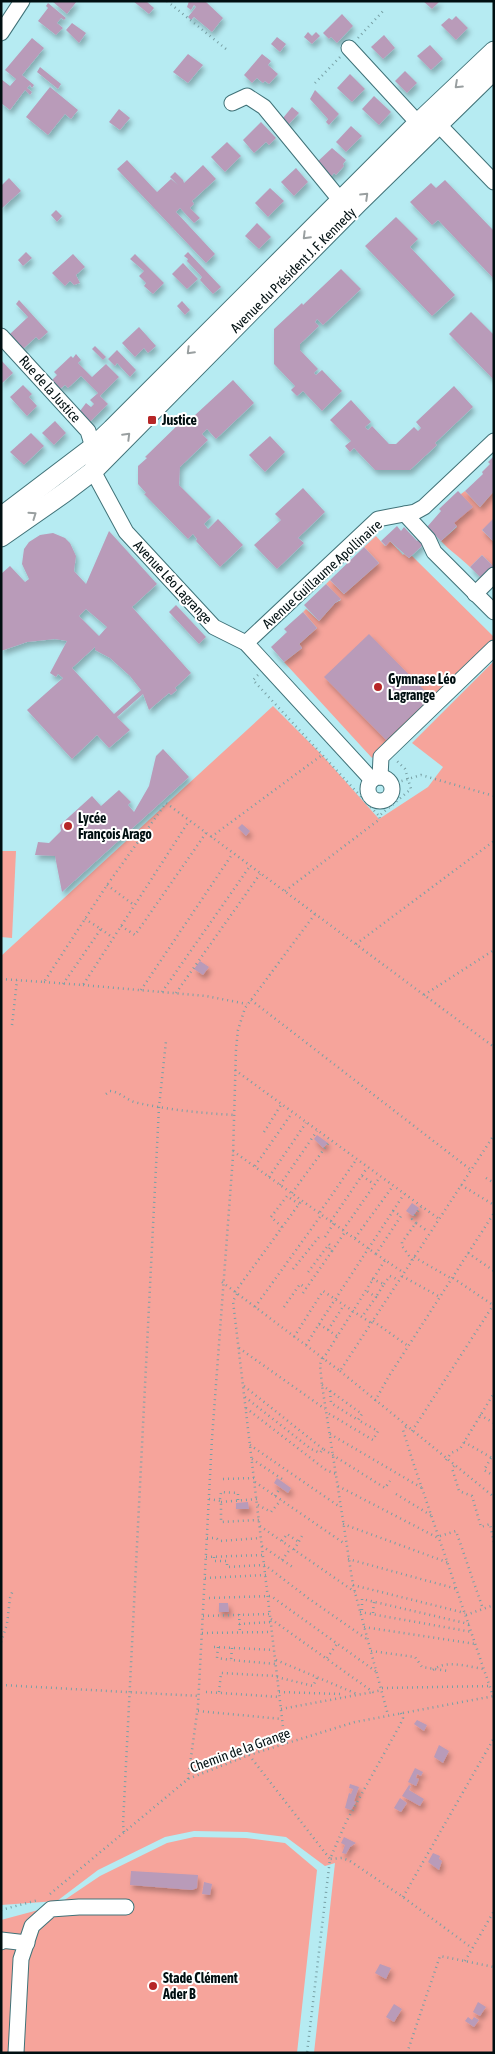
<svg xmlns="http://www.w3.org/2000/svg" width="495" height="2054" viewBox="0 0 495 2054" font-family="'Asap Condensed',sans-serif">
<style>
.green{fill:#f6a49b}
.building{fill:#b99bb9;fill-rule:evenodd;filter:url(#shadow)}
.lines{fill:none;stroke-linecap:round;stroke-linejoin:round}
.minor-casing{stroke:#407278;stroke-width:17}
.major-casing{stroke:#407278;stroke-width:21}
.path{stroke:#78a0a5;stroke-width:2.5;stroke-dasharray:1 4;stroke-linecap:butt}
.minor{stroke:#fff;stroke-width:15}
.major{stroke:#fff;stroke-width:19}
.oneway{stroke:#999fa0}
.poi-dot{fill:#b62627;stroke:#fff;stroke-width:2}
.labels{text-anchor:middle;stroke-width:4;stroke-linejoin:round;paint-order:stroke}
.street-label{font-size:14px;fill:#000f11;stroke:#fff}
.poi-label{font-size:14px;font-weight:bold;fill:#000f11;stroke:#fff;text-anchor:start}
</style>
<defs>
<filter id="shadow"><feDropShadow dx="2.5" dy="4.5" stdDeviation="2.5" flood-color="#0004"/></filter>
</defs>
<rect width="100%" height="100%" fill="#b6ebf2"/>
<!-- green -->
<g class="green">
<path d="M465,491L480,507L494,491V520L482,530L494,542L493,566L482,555L470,567C460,557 450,551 441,541L457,527L454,523L461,494Z"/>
<path d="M376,536L385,546L390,541L403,555L404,554L409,558L412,556L494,637V639L372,758L284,662L302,648L299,644L317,628L303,612L306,609L319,621L335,603L341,600L326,584L330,580L344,594L379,563L364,547Z"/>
<path d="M494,661V2053H314L335,1863L325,1866L286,1837L247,1832L194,1831L165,1837L98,1870L57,1901L1,1905V956L273,706L322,755L379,819L428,787L443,767L412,743Z"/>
<path d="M1,851H16L12,938L1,937Z"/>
<path d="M194,1837L246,1838L285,1843L317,1870L297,2053H1V1920L57,1905L100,1876L167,1843Z"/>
</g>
<!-- building -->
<g class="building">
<path d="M52,1H77L67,14Z"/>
<path d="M133,1H146L154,8L149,14Z"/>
<path d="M189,1H205L223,18L212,32L194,17L191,20L188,17L196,7L194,5L191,10L187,7Z"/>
<path d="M423,1H440L432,9Z"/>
<path d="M48,3L66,18L64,20L61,18L57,23L63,28L56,35L38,21L48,8L46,6Z"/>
<path d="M342,14L353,26L337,43L331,37L329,39L323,33Z"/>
<path d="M456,16L468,28L456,40L441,25L449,18L452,20Z"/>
<path d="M72,23L86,33L79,43L66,30Z"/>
<path d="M308,32L312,36L316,32L320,36L312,44L304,37Z"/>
<path d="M384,35L395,48L383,59L371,47Z"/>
<path d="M277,37L286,44L280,52L271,44Z"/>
<path d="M32,38L44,48L22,75L34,85L32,88L30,85L27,88L32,92L30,95L25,90L10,110L1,103V79L10,86L16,79L5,70Z"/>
<path d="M430,45L443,59L431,70L417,56Z"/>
<path d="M188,54L203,65L188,83L173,72Z"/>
<path d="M262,54L271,61L268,65L278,74L269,84L265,81L263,83L257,78L252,83L244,75Z"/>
<path d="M40,67L61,84L58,89L37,72Z"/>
<path d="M405,71L417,83L407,93L395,81Z"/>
<path d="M350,74L365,89L352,102L337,88Z"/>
<path d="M50,87L78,110L71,119L65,114L48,135L26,117Z"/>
<path d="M315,90L339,114L329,125L326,122L328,119L310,99Z"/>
<path d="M374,96L391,112L379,125L362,109Z"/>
<path d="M292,107L299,113L288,125L283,118Z"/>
<path d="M119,109L130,118L120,130L109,122Z"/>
<path d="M261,122L276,138L269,145L266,142L254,153L243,140Z"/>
<path d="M351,126L362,136L346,152L336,142Z"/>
<path d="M227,142L241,156L225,172L211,157Z"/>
<path d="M332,148L346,160L343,164L344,166L336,175L334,173L328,180L315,164Z"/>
<path d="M127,160L157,192L171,179L178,185L170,177L175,172L183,180L184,183L203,165L216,179L192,201L194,204L190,208L200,218L194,223L180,208L176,212L215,254L206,263L117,169Z"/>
<path d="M296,168L308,182L294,196L281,182Z"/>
<path d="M9,178L21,191L1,209V186Z"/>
<path d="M445,180L494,231V279L438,220L432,225L410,202L431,183L436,188Z"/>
<path d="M270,188L284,201L268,217L255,203Z"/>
<path d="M56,210L62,216L57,222L51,215Z"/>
<path d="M396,217L418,239L410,247L455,295L432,316L365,246Z"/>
<path d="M257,223L271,237L259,249L245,236Z"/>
<path d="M26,252L32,258L23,266L18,260Z"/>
<path d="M188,252L221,287L213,294L200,280L202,277L187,261L188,259L184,256Z"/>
<path d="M73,254L85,267L76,275L80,283L74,285L70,281L65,286L52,273Z"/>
<path d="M135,254L164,283L153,294L144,286L146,283L139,276L144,271L130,259Z"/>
<path d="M183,263L198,279L187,289L172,274Z"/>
<path d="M341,269L361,289L323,325L317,319L315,322L319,326L300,344V350L318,369L314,373L316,375L322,370L342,391L322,411L303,391L297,396L291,390L295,386L274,364V329L302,303L303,305Z"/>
<path d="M19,300L48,332L39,340L36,337L23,349L10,334L28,317L16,304Z"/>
<path d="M182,301L190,310L185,315L177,306Z"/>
<path d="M471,312L494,335V380L449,334Z"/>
<path d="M139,327L156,346L148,353L144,348L135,357L122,343Z"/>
<path d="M95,346L106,357L103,360L92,349Z"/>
<path d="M117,350L136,370L130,377L117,363L115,366L108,359Z"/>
<path d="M76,354L81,360L78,363L92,377L106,364L119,377L100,396L108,404L90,422L80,411L86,403L91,407L94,404L90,400L98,393L81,376L68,388L65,385L60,389L52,380L57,375L54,372L71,356L73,358Z"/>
<path d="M1,360L13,373L1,384Z"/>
<path d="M233,380L254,403L216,439L207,429L202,434L208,440L180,467L179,485L211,517L204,524L208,529L218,519L243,545L220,567L196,541L197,539L193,534L188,539L144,494L146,493L138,484V466L147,458L145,457L186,417L191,423L196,418L194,416Z"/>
<path d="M23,385L32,394L29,397L37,406L27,416L10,397Z"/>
<path d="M454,386L473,407L435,443L437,445L410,470H375L354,448L350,452L345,446L351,441L330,420L351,400L371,422L365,427L368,430L372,426L389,444H396L414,427L418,431L421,428L416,422Z"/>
<path d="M55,421L66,433L54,445L42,433Z"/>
<path d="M31,433L44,446L24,465L10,452Z"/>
<path d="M270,436L285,452L265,472L249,455Z"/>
<path d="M494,456V491L480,507L465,491L483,474L482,472L490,464L488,462Z"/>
<path d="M303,488L325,512L298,538L304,543L277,569L254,545L281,520L275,514Z"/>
<path d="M458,491L473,507L454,523L457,526L441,541L427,527L441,511L439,509Z"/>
<path d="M494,518V542L482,530Z"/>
<path d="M397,526L401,531L404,527L417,541L419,539L424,544L409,558L390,541L386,546L381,541Z"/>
<path d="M109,531L157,584L132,607L191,673L175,688L177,690L171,695L169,693L149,710L143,694L117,717L130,730L109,748L97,735L72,759L27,710L63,678L58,674L56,677L50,673L67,641L55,639L27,642L1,651V574L10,566L25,582L29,579L22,564L24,549L29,542L40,535L53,533L65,538L70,543L76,556L74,571L86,584ZM86,609L107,627L99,636L79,616ZM95,647V650L110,658L130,676L141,690L114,714L72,668Z"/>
<path d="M364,547L379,563L344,594L330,580Z"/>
<path d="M482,555L493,566L481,578L470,567Z"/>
<path d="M326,584L341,599L335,603L319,621L304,605Z"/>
<path d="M176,605L206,637L199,644L169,612Z"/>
<path d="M303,612L317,628L299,644L302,648L284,662L271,647L287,632L284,629Z"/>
<path d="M369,634L431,697L386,740L324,677Z"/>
<path d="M163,749L189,777L62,892L55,856L35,855L38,842L49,843L61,831L60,825L92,796L101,806L119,790L131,802L128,805L134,812L149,786L156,756Z"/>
<path d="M242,824L250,831L246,836L238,828Z"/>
<path d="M200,961L209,967L203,975L194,969Z"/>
<path d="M317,1135L328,1143L323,1148L314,1139Z"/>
<path d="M412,1203L419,1208L413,1216L406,1211Z"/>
<path d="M277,1478L291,1488L288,1493L274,1483Z"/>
<path d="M248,1502L249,1509H236V1503Z"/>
<path d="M219,1603H228L229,1612H219Z"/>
<path d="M417,1720L427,1725L424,1731L414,1724Z"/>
<path d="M439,1745L449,1751L443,1763L434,1757Z"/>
<path d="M415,1768L423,1772L421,1776L417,1774L416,1778L419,1779L416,1786L408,1782Z"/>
<path d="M350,1784L359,1787L354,1801L356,1802L351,1810L345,1808L349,1793L351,1794L353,1789L349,1788Z"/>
<path d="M409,1785L411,1786L409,1790L424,1799L420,1806L402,1796Z"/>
<path d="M400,1798L407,1803L401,1812L394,1808Z"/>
<path d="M344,1837L356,1843L350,1847L346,1854L342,1853L345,1845L341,1843Z"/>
<path d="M433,1853L440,1856L439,1859L442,1861L439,1870L428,1862Z"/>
<path d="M131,1871L198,1875L197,1888L192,1890L130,1885Z"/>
<path d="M204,1882L212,1884L210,1895L202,1894Z"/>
<path d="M380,1964L391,1968L386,1979L375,1973Z"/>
<path d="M478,2002L486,2007L480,2016L473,2012Z"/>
<path d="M394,2004L402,2009L394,2022L386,2017Z"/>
<path d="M468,2017L472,2020L474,2017L479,2020L474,2027L465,2021Z"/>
</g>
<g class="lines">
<defs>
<g id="minor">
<path d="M1,33L22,1"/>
<path d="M349,48L418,123"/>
<path d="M232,103L247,96L264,107L341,201"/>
<path d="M439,125L494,182"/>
<path d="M1,336L88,431L93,447V471L126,532L214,627L246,643L372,780"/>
<path d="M405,514L428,539L434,552L494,612"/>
<path d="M475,594L494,575"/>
<path d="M246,643L378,519L415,512L424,507L494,441"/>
<path d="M380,777L381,757L494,648"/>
<circle cx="380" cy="789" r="12"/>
<path d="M1,1942V1940L27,1943"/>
<path d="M16,2053L21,1959L32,1926L51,1909L79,1907H126"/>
</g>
<g id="major">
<path d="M1,517L93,447L112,429L418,123L494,51"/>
<path d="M1,537L64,493L93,471L358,203L494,70"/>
</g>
</defs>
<!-- minor casing -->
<use href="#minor" class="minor-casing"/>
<!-- major casing -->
<use href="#major" class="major-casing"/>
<!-- path -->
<g class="path">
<path d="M167,1L226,49"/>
<path d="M358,38L385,9"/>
<path d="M315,83L340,57"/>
<path d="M258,675L253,680L379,816L411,789L405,769L397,761"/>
<path d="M392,784L421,775L494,796"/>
<path d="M211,837L322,755"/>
<path d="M107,885L134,905"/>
<path d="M285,891L380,819L379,816"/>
<path d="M121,926L135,935L206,833"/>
<path d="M101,929L113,938"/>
<path d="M356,944L494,841"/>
<path d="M1,979L44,982L107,885L166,803L494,1047"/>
<path d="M44,982L83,985L189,821"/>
<path d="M63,984L101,929L85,919"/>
<path d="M83,985L206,996L247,1004"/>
<path d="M141,990L233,853"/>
<path d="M162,992L250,866"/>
<path d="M176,993L260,874"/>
<path d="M424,995L494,950"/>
<path d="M251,1000L471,1170"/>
<path d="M12,1025L17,980"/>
<path d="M235,1070L439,1219"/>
<path d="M106,1094L110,1091C121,1092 127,1101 138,1103C170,1110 201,1113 234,1115"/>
<path d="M264,1132L281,1105"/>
<path d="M233,1151L376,1254"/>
<path d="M255,1166L292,1113"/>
<path d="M362,1176L374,1184"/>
<path d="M269,1177L306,1123"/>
<path d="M486,1178L494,1183"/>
<path d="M280,1185L317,1131"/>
<path d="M461,1185L494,1205"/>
<path d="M292,1193L330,1141"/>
<path d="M393,1211L404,1194"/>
<path d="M320,1212L356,1160"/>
<path d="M331,1221L367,1168"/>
<path d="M416,1223L412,1219L421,1207"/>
<path d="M282,1227L271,1217L287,1196L299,1204"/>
<path d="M343,1230L380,1177"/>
<path d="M325,1237L334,1223"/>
<path d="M355,1238L393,1186"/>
<path d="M332,1251L345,1232"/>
<path d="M468,1253L494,1271"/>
<path d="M414,1257L452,1279"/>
<path d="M412,1260L402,1246V1242L416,1223L426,1230"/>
<path d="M293,1269L319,1237"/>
<path d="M402,1276L440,1297"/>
<path d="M453,1278L493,1305"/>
<path d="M372,1279L384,1284L376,1297"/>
<path d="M222,1282L340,1371L494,1135"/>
<path d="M384,1284L390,1276L399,1280"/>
<path d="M235,1292L302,1200"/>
<path d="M303,1293L332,1251L329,1249L331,1246L329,1244L306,1275"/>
<path d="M237,1294L233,1301L285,1744"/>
<path d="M255,1307L322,1214"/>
<path d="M284,1307L300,1284L306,1288"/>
<path d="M364,1314L376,1297L365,1290"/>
<path d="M373,1321L408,1346"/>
<path d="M319,1324L393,1211L401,1216L376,1254L385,1260"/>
<path d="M328,1330L344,1305"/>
<path d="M294,1337L323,1291L371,1323"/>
<path d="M306,1345L319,1324L337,1336"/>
<path d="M239,1348L325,1409"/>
<path d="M322,1358L320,1365L322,1385L353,1585L388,1715"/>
<path d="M323,1359L385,1260L404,1273"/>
<path d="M340,1371L494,1497"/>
<path d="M322,1385L362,1414L358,1420L378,1431L373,1440L326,1412"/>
<path d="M244,1386L323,1449"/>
<path d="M330,1391L331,1403L358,1420"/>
<path d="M245,1397L311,1449L320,1453L323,1449L385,1488L390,1481"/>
<path d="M375,1401L389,1376L494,1213"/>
<path d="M246,1408L326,1470L336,1474"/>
<path d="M480,1415L494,1423"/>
<path d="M406,1427L403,1430L413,1462L493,1696"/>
<path d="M494,1429V1430"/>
<path d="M412,1431L494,1304"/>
<path d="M330,1434L422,1488"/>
<path d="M464,1442L494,1459"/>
<path d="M250,1445L340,1507"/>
<path d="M491,1458L484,1470L494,1476"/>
<path d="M252,1459L282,1479"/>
<path d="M446,1460L451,1453L460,1449L494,1393"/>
<path d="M454,1466L452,1468L459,1491L472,1496L481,1527L490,1524L494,1543"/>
<path d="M223,1479L254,1478"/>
<path d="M255,1482L345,1544"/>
<path d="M338,1486L440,1539"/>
<path d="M396,1494L432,1516"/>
<path d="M275,1496L280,1488"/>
<path d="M209,1499L221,1501V1522L259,1520"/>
<path d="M220,1499L221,1492L238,1493V1501"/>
<path d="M221,1502L257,1499"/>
<path d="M258,1505L271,1512L281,1500"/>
<path d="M343,1524L449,1563"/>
<path d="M260,1526L355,1592"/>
<path d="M440,1536L456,1531L483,1609"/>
<path d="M207,1538H216L220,1541L261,1538"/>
<path d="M282,1541L287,1534L299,1542"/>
<path d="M262,1546L294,1568"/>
<path d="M294,1550L302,1536"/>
<path d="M206,1557L263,1555"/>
<path d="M214,1557V1561H227V1567L265,1565L308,1598L368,1640"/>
<path d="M348,1559L457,1589"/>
<path d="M282,1560L291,1548"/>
<path d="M205,1578L266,1575"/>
<path d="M353,1585L465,1613"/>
<path d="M209,1598L271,1596L378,1673"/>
<path d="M362,1610V1599L469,1624"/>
<path d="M360,1612L472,1632"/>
<path d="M373,1613L374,1602"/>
<path d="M239,1614L240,1633"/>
<path d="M466,1615L494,1605"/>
<path d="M203,1616L270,1614"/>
<path d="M271,1619L373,1692L382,1690"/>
<path d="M239,1624L271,1622"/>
<path d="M364,1627L476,1644"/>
<path d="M202,1633L272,1632"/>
<path d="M1,1642L7,1624L10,1598L13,1590"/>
<path d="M214,1647L274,1650"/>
<path d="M218,1647L217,1658L231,1660"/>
<path d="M232,1648L231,1660L276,1664"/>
<path d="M371,1651L415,1657L422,1667L448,1671"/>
<path d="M327,1658L337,1644"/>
<path d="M276,1660L357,1694"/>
<path d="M433,1670C446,1659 469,1667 484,1669"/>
<path d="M277,1677L313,1686L317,1678"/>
<path d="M1,1685L199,1696"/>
<path d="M382,1688L490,1686"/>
<path d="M206,1692L280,1697"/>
<path d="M219,1692L221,1673L277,1676"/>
<path d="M279,1692L340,1694L341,1698"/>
<path d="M281,1709L373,1692"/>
<path d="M198,1711L282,1719"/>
<path d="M401,1713L403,1718L400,1725L346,1822L330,1859L342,1858L350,1861L403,1897L472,1948"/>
<path d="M249,1755L330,1859L307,2053"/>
<path d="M188,1779L198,1706L212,1438L233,1156L236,1049L238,1030L245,1008L315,914"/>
<path d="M124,1832L123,1824L159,1107L166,1041"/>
<path d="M50,1894L188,1779L249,1755L355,1722L494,1696"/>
<path d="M403,1897L494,1738"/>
<path d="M1,1910L38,1900"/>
<path d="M465,1961L494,1911"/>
<path d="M407,2053L440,1956L494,1967"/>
</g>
<!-- minor -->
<use href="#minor" class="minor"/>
<!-- major -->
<use href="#major" class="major"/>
</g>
<!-- one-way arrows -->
<defs><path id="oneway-chevron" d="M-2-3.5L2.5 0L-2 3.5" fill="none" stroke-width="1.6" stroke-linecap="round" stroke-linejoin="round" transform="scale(1.25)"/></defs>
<g class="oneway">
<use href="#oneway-chevron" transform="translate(458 85) rotate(137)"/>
<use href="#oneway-chevron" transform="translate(365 196) rotate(-44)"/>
<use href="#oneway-chevron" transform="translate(306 236) rotate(135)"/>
<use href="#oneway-chevron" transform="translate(190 351) rotate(135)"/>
<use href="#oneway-chevron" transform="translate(127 436) rotate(-45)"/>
<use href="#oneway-chevron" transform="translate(33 515) rotate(-35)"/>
</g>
<!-- markers -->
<g class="poi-dot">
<rect x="147" y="415" width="10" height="10" rx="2.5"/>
<circle cx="378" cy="687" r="5"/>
<circle cx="68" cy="826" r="5"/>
<circle cx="153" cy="1986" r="5"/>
</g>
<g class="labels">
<!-- street labels -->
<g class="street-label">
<text transform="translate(293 270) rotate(-45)" y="5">Avenue du Président J. F. Kennedy</text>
<text transform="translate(50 389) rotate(48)" y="5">Rue de la Justice</text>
<text transform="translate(322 574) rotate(-42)" y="5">Avenue Guillaume Apollinaire</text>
<text transform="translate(173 582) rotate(47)" y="5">Avenue Léo Lagrange</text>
<text transform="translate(240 1750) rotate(-20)" y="5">Chemin de la Grange</text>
</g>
<!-- poi labels -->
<g class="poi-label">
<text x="162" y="425">Justice</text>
<text x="388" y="684">Gymnase Léo<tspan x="388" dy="16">Lagrange</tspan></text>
<text x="78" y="823">Lycée<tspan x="78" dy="16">François Arago</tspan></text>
<text x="163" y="1983">Stade Clément<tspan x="163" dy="16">Ader B</tspan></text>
</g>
</g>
<!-- border -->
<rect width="495" height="2054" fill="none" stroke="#000f11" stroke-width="5"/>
</svg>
